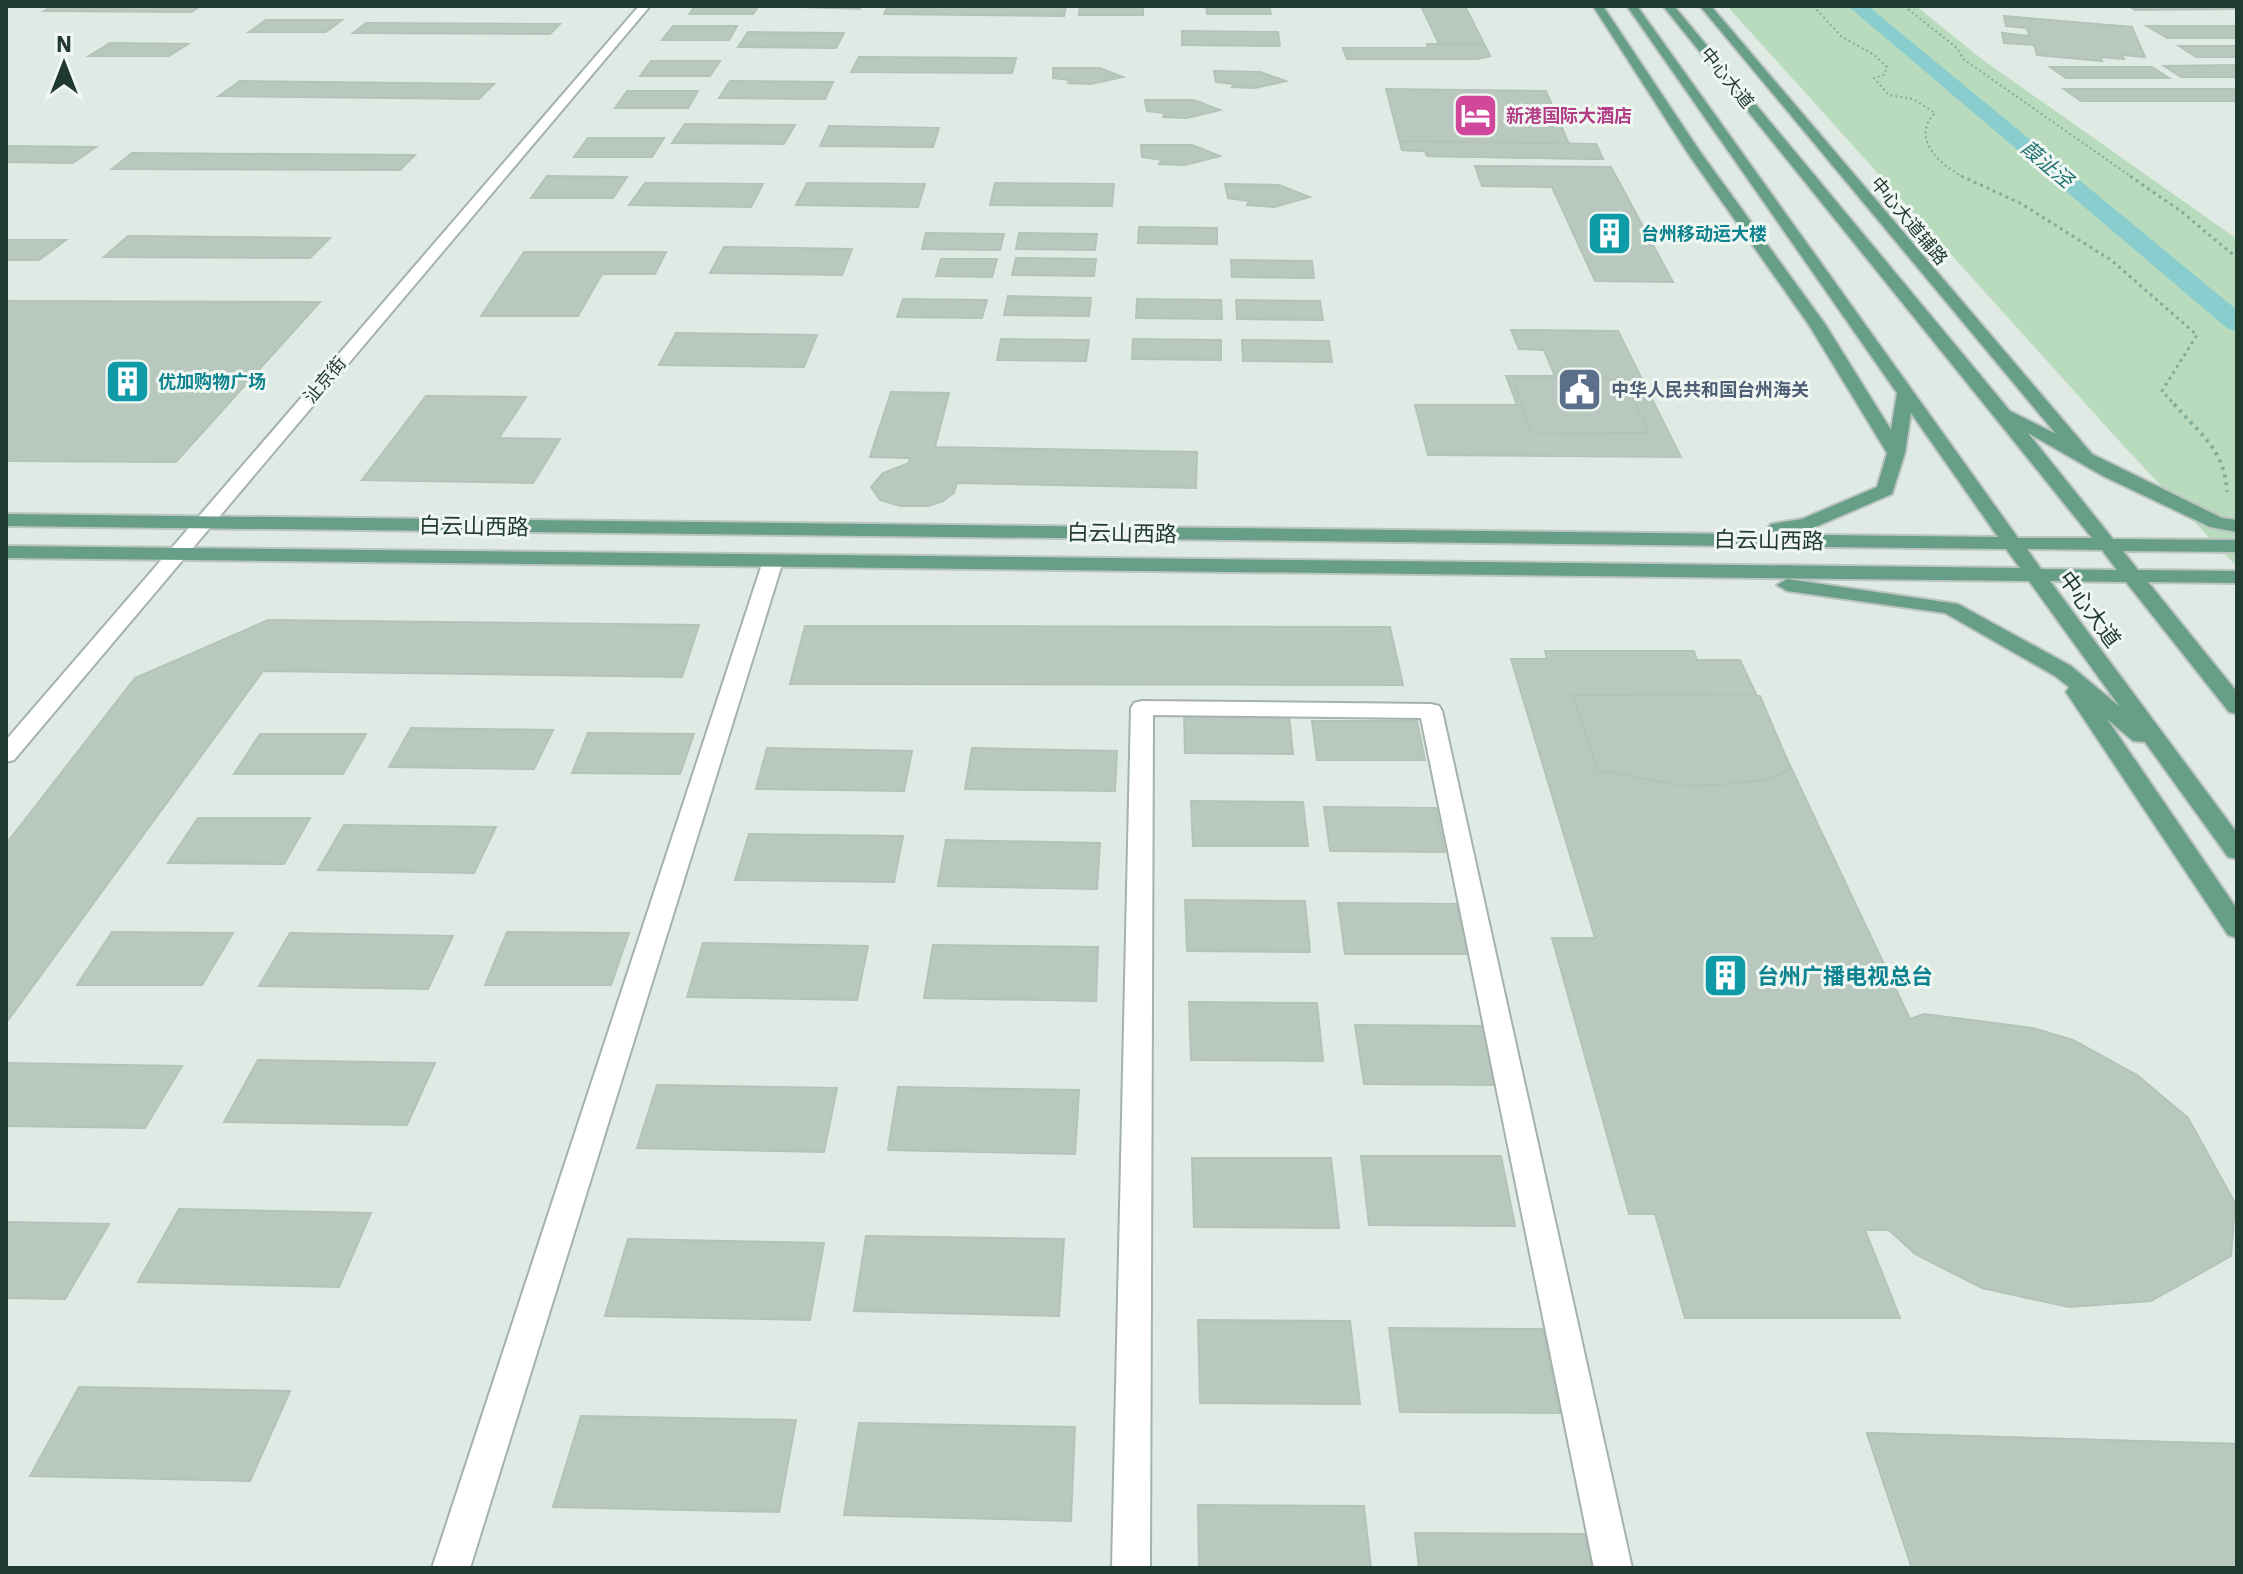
<svg xmlns="http://www.w3.org/2000/svg" width="2243" height="1574" viewBox="0 0 2243 1574" font-family="'IBM Plex Sans','Noto Sans SC',sans-serif">
<style>
.green{fill:#b9dbbd}
.lines{fill:none;stroke-linecap:round;stroke-linejoin:round}
.canal{fill:#89cdce;fill-rule:evenodd}
.building{fill:#b8c8bf;stroke:#b2c3ba;stroke-width:2}
.minor-casing{stroke:#a3b2aa;stroke-width:4}
.major-casing{stroke:#bcc4c1;stroke-width:4}
.path-far2{stroke:#81ad99;stroke-width:2;stroke-dasharray:2 3;stroke-linecap:butt}
.path-far1{stroke:#81ad99;stroke-width:3;stroke-dasharray:3 4;stroke-linecap:butt}
.path{stroke:#81ad99;stroke-width:4;stroke-dasharray:3 5;stroke-linecap:butt}
.minor{fill:#fff;fill-rule:evenodd}
.major{fill:#669e87;fill-rule:evenodd}
.labels{text-anchor:middle;stroke-width:6;stroke-linejoin:round;paint-order:stroke}
.far-street-label{font-size:18px;fill:#213a30;stroke:#f0f7f2}
.far-hotel-label{font-size:18px;font-weight:bold;fill:#b23c85;stroke:#f0f7f2;text-anchor:start}
.far-culture-label{font-size:18px;font-weight:bold;fill:#0d838f;stroke:#f0f7f2;text-anchor:start}
.far-service-label{font-size:18px;font-weight:bold;fill:#4e5e75;stroke:#f0f7f2;text-anchor:start}
.far-water-label{font-size:20px;font-style:italic;fill:#1e7173;stroke:#f0f7f2}
.street-label{font-size:22px;fill:#213a30;stroke:#f0f7f2}
.culture-label{font-size:22px;font-weight:bold;fill:#0d838f;stroke:#f0f7f2;text-anchor:start}
</style>
<rect width="100%" height="100%" fill="#e0eae4"/>
<!-- green -->
<path class="green" d="M1727,6H1916L1983,60L2237,239V567L2121,443Z"/>
<g class="lines">
<!-- canal -->
<path class="canal" d="M1848,6H1868L2237,310V331L2228,329Z"/>
</g>
<!-- building -->
<g class="building">
<path d="M53,6H201L191,12L44,11Z"/>
<path d="M695,6H758L753,14H689Z"/>
<path d="M769,6H861L860,9Z"/>
<path d="M888,6H1066L1064,16L884,14Z"/>
<path d="M1080,6H1143V15H1079Z"/>
<path d="M1206,6H1269L1271,14H1207Z"/>
<path d="M1421,6H1465L1490,56L1477,59H1347L1343,48H1428L1427,44H1439Z"/>
<path d="M2129,6H2237V9L2135,10Z"/>
<path d="M2004,16L2132,27L2145,57L2122,55L2124,59L2100,57L2102,61L2037,55L2034,45L2004,43L2002,33L2029,36L2027,28L2006,26Z"/>
<path d="M266,20H342L326,32H249Z"/>
<path d="M366,23L560,24L550,34L353,33Z"/>
<path d="M673,26H737L729,40H662Z"/>
<path d="M2147,26H2237V38H2167Z"/>
<path d="M1182,31L1278,32L1280,46L1182,45Z"/>
<path d="M748,32L844,33L836,48L738,47Z"/>
<path d="M110,43L188,44L169,56H89Z"/>
<path d="M1427,44H1484L1490,56L1477,59H1347L1343,48H1428Z"/>
<path d="M2179,46H2237V57H2196Z"/>
<path d="M859,57L1016,58L1012,73L851,72Z"/>
<path d="M651,61H720L710,76H640Z"/>
<path d="M2237,65V77H2181L2164,66Z"/>
<path d="M2050,67H2152L2169,78H2066Z"/>
<path d="M1053,68H1100L1123,77L1091,84L1068,83L1070,80L1053,78Z"/>
<path d="M1214,71L1260,72L1286,81L1255,88L1232,87L1234,84L1216,82Z"/>
<path d="M240,81L494,84L479,99L219,96Z"/>
<path d="M730,81L833,82L825,99L719,98Z"/>
<path d="M1386,89L1546,91L1569,144H1596L1603,159L1427,156L1425,151L1402,150Z"/>
<path d="M2064,89H2237V101H2081Z"/>
<path d="M627,91H698L688,108H615Z"/>
<path d="M1145,100H1194L1220,110L1187,118L1163,117L1165,113L1147,111Z"/>
<path d="M685,124L795,125L784,144L672,143Z"/>
<path d="M829,126L939,128L933,147L820,146Z"/>
<path d="M588,138H664L652,157H574Z"/>
<path d="M1400,141L1596,144L1603,159L1427,156L1425,151L1402,150Z"/>
<path d="M1141,145H1192L1220,156L1185,165L1159,164L1162,160L1142,157Z"/>
<path d="M6,146L96,147L73,163L6,162Z"/>
<path d="M132,153L415,155L400,170L112,169Z"/>
<path d="M1475,166L1611,167L1673,282L1595,281L1552,187L1482,186Z"/>
<path d="M547,176L627,177L613,198H531Z"/>
<path d="M645,183L763,184L751,207L629,205Z"/>
<path d="M807,183L925,184L918,207L796,205Z"/>
<path d="M995,183L1114,184L1112,206L990,205Z"/>
<path d="M1225,184L1279,185L1310,197L1274,207L1247,205L1249,201L1228,198Z"/>
<path d="M1139,227L1217,228V244L1138,243Z"/>
<path d="M926,233L1004,234L1000,250L922,249Z"/>
<path d="M1019,233L1097,234L1095,250L1016,249Z"/>
<path d="M128,236L330,238L310,258L104,257Z"/>
<path d="M6,240H66L39,260H6Z"/>
<path d="M724,247L852,249L842,275L710,273Z"/>
<path d="M524,252H666L655,274H602L578,316H481Z"/>
<path d="M1016,258L1096,259L1094,276L1012,275Z"/>
<path d="M941,259H997L992,277L936,276Z"/>
<path d="M1231,260L1312,261L1314,278L1232,277Z"/>
<path d="M1008,296L1091,298L1089,316L1004,315Z"/>
<path d="M903,299L987,300L982,318L897,317Z"/>
<path d="M1137,299L1221,300L1222,319L1136,318Z"/>
<path d="M1236,300L1320,301L1323,320L1237,319Z"/>
<path d="M6,301L320,302L176,462L6,461Z"/>
<path d="M1511,330L1618,331L1681,457L1428,455L1415,405H1517L1506,376H1555L1544,350L1519,349Z"/>
<path d="M676,333L817,335L804,367L659,365Z"/>
<path d="M1001,339L1089,340L1086,361L997,360Z"/>
<path d="M1133,339L1221,340V360L1132,359Z"/>
<path d="M1242,340L1329,341L1332,362L1243,361Z"/>
<path d="M1513,378L1624,379L1649,433L1531,432Z"/>
<path d="M891,392L949,393L935,447L1197,452L1196,488L957,483L954,493L943,501L928,506H900L880,500L871,487L883,473L909,463L910,458L870,457Z"/>
<path d="M426,396L526,397L499,438L560,439L533,483L362,480Z"/>
<path d="M268,620L699,625L682,677L263,671L6,1023V844L135,678Z"/>
<path d="M805,626L1390,627L1403,685L790,684Z"/>
<path d="M1545,651H1694L1697,660H1740L1910,1019L1924,1014L2033,1028L2073,1040L2137,1075L2188,1118L2235,1203L2231,1256L2151,1301L2069,1307L1982,1288L1915,1254L1889,1230H1865L1900,1318H1685L1655,1214H1629L1552,938H1595L1511,659H1547Z"/>
<path d="M1572,695L1760,696L1791,769L1766,780L1716,785L1673,784L1597,770Z"/>
<path d="M1184,715H1289L1293,754L1185,753Z"/>
<path d="M1312,721H1417L1425,760H1317Z"/>
<path d="M411,728L553,730L534,769L389,767Z"/>
<path d="M588,733L694,734L680,774L572,773Z"/>
<path d="M260,734H366L343,774H234Z"/>
<path d="M767,748L912,751L904,791L756,789Z"/>
<path d="M972,748L1117,751L1115,791L965,789Z"/>
<path d="M1191,801L1303,802L1308,846H1193Z"/>
<path d="M1324,807L1436,808L1445,852L1330,851Z"/>
<path d="M198,818H310L284,864L168,863Z"/>
<path d="M344,825L496,827L474,873L318,870Z"/>
<path d="M749,834L903,836L894,882L735,880Z"/>
<path d="M946,840L1100,843L1097,889L938,886Z"/>
<path d="M1185,900L1305,901L1310,952L1187,951Z"/>
<path d="M1338,903L1457,904L1468,954H1345Z"/>
<path d="M112,932L233,933L202,985H77Z"/>
<path d="M507,932L629,933L611,985H485Z"/>
<path d="M290,933L453,936L428,989L259,986Z"/>
<path d="M703,943L868,946L857,1000L687,997Z"/>
<path d="M933,945L1098,947L1096,1001L924,998Z"/>
<path d="M1189,1002L1317,1003L1323,1061L1191,1060Z"/>
<path d="M1355,1025L1485,1026L1497,1085L1364,1084Z"/>
<path d="M258,1060L435,1063L407,1125L224,1122Z"/>
<path d="M6,1063L182,1066L145,1128L6,1126Z"/>
<path d="M657,1085L837,1088L824,1152L637,1148Z"/>
<path d="M898,1087L1079,1090L1075,1154L888,1150Z"/>
<path d="M1361,1156H1501L1515,1226L1369,1225Z"/>
<path d="M1192,1158H1331L1339,1228L1194,1227Z"/>
<path d="M179,1209L371,1213L339,1287L138,1282Z"/>
<path d="M6,1222L109,1224L65,1299L6,1298Z"/>
<path d="M866,1236L1064,1239L1059,1316L854,1311Z"/>
<path d="M628,1239L824,1243L810,1320L605,1316Z"/>
<path d="M1198,1320L1350,1321L1360,1404L1200,1403Z"/>
<path d="M1389,1328L1543,1329L1560,1413L1400,1412Z"/>
<path d="M79,1387L290,1391L250,1481L30,1476Z"/>
<path d="M581,1416L796,1420L779,1512L553,1507Z"/>
<path d="M859,1423L1075,1427L1071,1521L844,1515Z"/>
<path d="M1867,1433L2237,1444V1568H1912Z"/>
<path d="M1867,1433L2237,1444V1568H1912Z"/>
<path d="M1198,1505L1364,1506L1371,1568H1199Z"/>
<path d="M1415,1533L1585,1534L1592,1568H1419Z"/>
</g>
<g class="lines">
<defs>
<g id="minor">
<path d="M639,6H650L14,760L6,762V740Z"/>
<path d="M773,555L783,561L470,1568H432L763,561Z"/>
<path d="M1142,701L1431,704L1439,706L1442,711L1632,1568H1594L1421,718L1153,715L1150,1568H1112L1131,708L1134,703Z"/>
</g>
<path id="major" d="M1593,6H1603L1701,153L1825,324L1891,430L1897,393L1627,6H1637L2018,538H2092L1663,6H1674L2010,411L2056,434L1700,6H1711L2092,454L2222,518L2237,520V532L2210,527L2103,476L2028,433L2113,539L2237,540V552L2123,551L2138,570L2237,571V583L2148,582L2237,692V714L2229,712L2126,582L2050,581L2237,833V859L2228,857L2145,742L2133,741L2107,719L2237,909V938L2228,935L2066,692L2069,687L2055,676L1945,613L1787,591L1777,585L1787,579L1958,604L2071,666L2120,707L2029,581L6,558V546L2020,568L2006,549L6,526V514L1998,537L1911,413L1905,453L1892,494L1813,528L1771,532L1768,528L1771,524L1802,519L1877,487L1887,453L1809,325L1689,155ZM2027,549L2102,550L2117,570L2041,569Z"/>
</defs>
<!-- minor casing -->
<use href="#minor" class="minor-casing"/>
<!-- major casing -->
<use href="#major" class="major-casing"/>
<!-- path-far2 -->
<g class="path-far2">
<path d="M1813,6L1842,37L1873,54L1887,67L1884,75L1874,78L1889,95L1913,99L1935,113C1909,139 1942,166 1965,178"/>
<path d="M1904,6L1957,48L1963,59L2133,178"/>
</g>
<!-- path-far1 -->
<g class="path-far1">
<path d="M1961,176L2020,203L2111,260L2197,335L2162,391L2176,406"/>
<path d="M2130,176L2182,212L2237,258"/>
</g>
<!-- path -->
<path class="path" d="M2174,404C2200,434 2225,450 2227,492"/>
<!-- minor -->
<use href="#minor" class="minor"/>
<!-- major -->
<use href="#major" class="major"/>
</g>
<!-- icons -->
<defs>
<symbol id="hotel-square" viewBox="-11 -11 22 22"><rect x="-9" y="-9" width="18" height="18" rx="4" fill="#d1479c" stroke="#f0f7f2"/><path d="M-6-4.5h1.5V1H6V5H4.5V3h-9V5H-6ZM-4 0a1.8 1.8 0 1 1 3.6 0ZM.5 0V-2.5h3Q6-2.5 6 0Z" fill="#fff"/></symbol>
<symbol id="building-square" viewBox="-11 -11 22 22"><rect x="-9" y="-9" width="18" height="18" rx="4" fill="#0f9aa8" stroke="#f0f7f2"/><path d="M-4-6H4V6H1V3H-1V6H-4ZM-2.5-4.3h1.7v1.8h-1.7ZM.8-4.3h1.7v1.8H.8ZM-2.5-1h1.7V.8h-1.7ZM.8-1h1.7V.8H.8Z" fill="#fff"/></symbol>
<symbol id="civic-square" viewBox="-11 -11 22 22"><rect x="-9" y="-9" width="18" height="18" rx="4" fill="#5c6f8a" stroke="#f0f7f2"/><path d="M-.6-6.5H3V-4.5H.6V-3L4-1V1h2V6H-6V1h2V-1L-.6-3ZM-1.2 2.5V6h2.4V2.5Z" fill="#fff"/></symbol>
</defs>
<g fill-rule="evenodd">
<use href="#hotel-square" x="1450" y="90" width="51" height="51"/>
<use href="#building-square" x="1584" y="208" width="51" height="51"/>
<use href="#building-square" x="102" y="356" width="51" height="51"/>
<use href="#civic-square" x="1554" y="364" width="51" height="51"/>
<use href="#building-square" x="1700" y="950" width="51" height="51"/>
</g>
<g class="labels">
<!-- far-street labels -->
<g class="far-street-label">
<text transform="translate(1727 78) rotate(51)" y="6">中心大道</text>
<text transform="translate(1909 221) rotate(50)" y="6">中心大道辅路</text>
<text transform="translate(325 380) rotate(-50)" y="6">沚京街</text>
</g>
<!-- far-hotel labels -->
<g class="far-hotel-label">
<text x="1506" y="122">新港国际大酒店</text>
</g>
<!-- far-culture labels -->
<g class="far-culture-label">
<text x="1641" y="240">台州移动运大楼</text>
<text x="158" y="388">优加购物广场</text>
</g>
<!-- far-service labels -->
<g class="far-service-label">
<text x="1611" y="396">中华人民共和国台州海关</text>
</g>
<!-- far-water labels -->
<g class="far-water-label">
<text transform="translate(2047 164) rotate(40)" y="7">葭沚泾</text>
</g>
<!-- street labels -->
<g class="street-label">
<text transform="translate(474 526) rotate(1)" y="8">白云山西路</text>
<text transform="translate(1122 533) rotate(1)" y="8">白云山西路</text>
<text transform="translate(1769 540) rotate(1)" y="8">白云山西路</text>
<text transform="translate(2090 609) rotate(54)" y="8">中心大道</text>
</g>
<!-- culture labels -->
<g class="culture-label">
<text x="1757" y="984">台州广播电视总台</text>
</g>
</g>
<!-- border -->
<rect width="2243" height="1574" fill="none" stroke="#213a30" stroke-width="16"/>
<!-- north arrow -->
<g transform="translate(64 64)" stroke="#f0f7f2" stroke-width="6" paint-order="stroke">
<path d="M0-6L14 30L0 20L-14 30Z" fill="#213a30"/>
<text y="-12" font-size="22" font-weight="bold" text-anchor="middle" fill="#213a30">N</text>
</g>
</svg>
